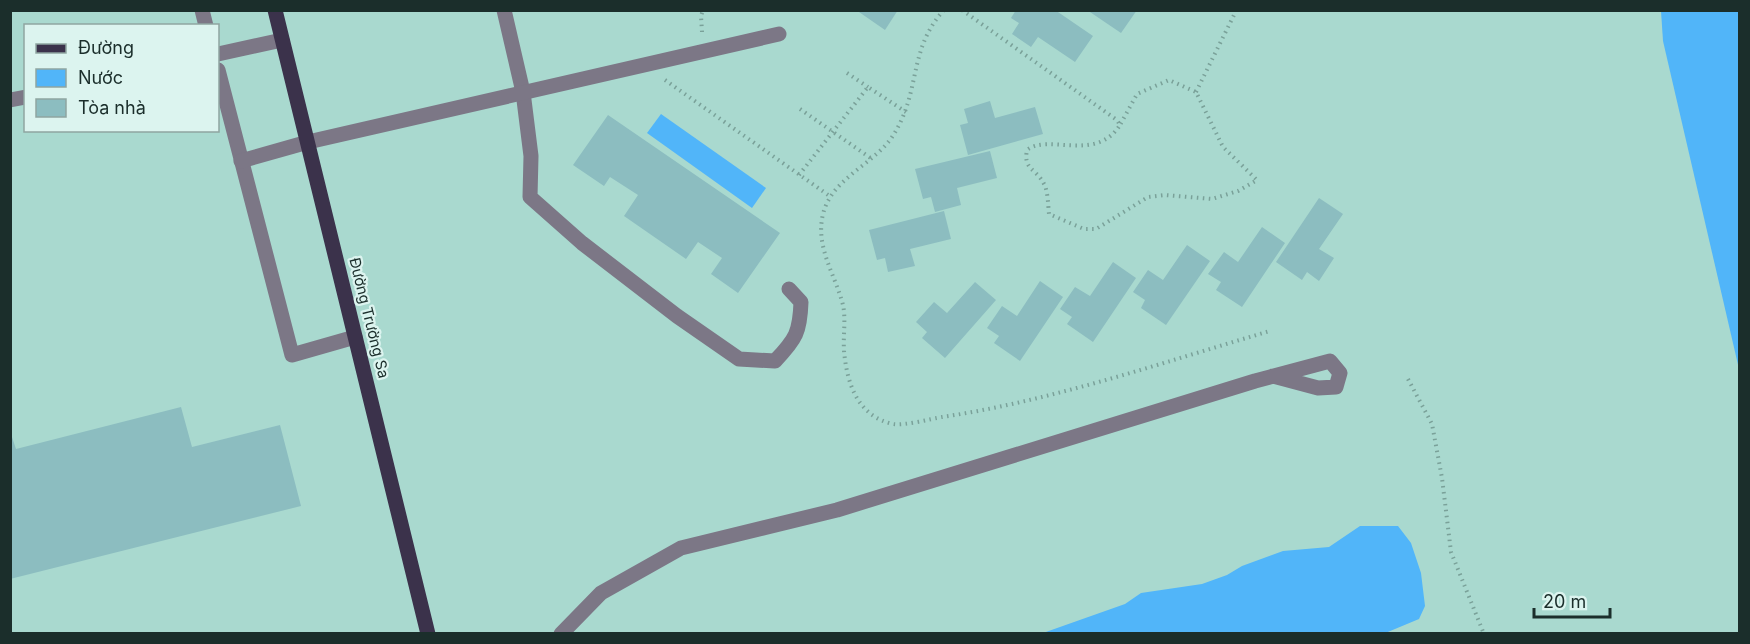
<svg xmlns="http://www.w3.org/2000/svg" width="1750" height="644" viewBox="0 0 1750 644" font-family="Inter,sans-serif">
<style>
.water{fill:#51b5f9}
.building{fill:#8cbdc0}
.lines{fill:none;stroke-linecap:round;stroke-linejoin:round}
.path{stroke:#7aa199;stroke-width:4;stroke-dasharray:1.5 4.5;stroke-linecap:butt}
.minor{stroke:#7c7786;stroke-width:15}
.major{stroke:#3b324b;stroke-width:15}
.labels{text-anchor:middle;stroke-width:4.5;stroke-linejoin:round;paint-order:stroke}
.street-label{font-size:15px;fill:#1b2e2b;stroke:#dcf4ef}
</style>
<rect width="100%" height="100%" fill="#a9d9cf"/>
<!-- water -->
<g class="water">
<path d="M1661,11H1739V369L1663,41Z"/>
<path d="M661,114L766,188L752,208L647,133Z"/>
<path d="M1360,526H1398L1411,543L1421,573L1425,606L1419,619L1383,634L1043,633L1125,604L1141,593L1202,584L1227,575L1242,566L1283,551L1329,547Z"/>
</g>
<!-- building -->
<g class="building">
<path d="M861,10H898L885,30L859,12Z"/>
<path d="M1016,10H1055L1093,36L1075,62L1038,37L1031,47L1012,34L1019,23L1011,18Z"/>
<path d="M1087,10H1137L1121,33Z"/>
<path d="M990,101L995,118L1035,107L1043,134L968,155L960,125L968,123L964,109Z"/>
<path d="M608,115L780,233L738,293L711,274L722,258L698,242L686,259L624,216L638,195L610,177L604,186L573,165Z"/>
<path d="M990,151L997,178L957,188L961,205L935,212L931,197L923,199L915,169Z"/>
<path d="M1319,198L1343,214L1319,249L1334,258L1319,281L1307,272L1302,280L1276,262Z"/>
<path d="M944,211L951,239L910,249L915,266L888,272L885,258L877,260L869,230Z"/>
<path d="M1262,227L1285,243L1242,307L1216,290L1221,282L1208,274L1224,252L1238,262Z"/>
<path d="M1187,245L1210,261L1166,325L1141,308L1145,300L1133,292L1148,270L1163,280Z"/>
<path d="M1113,262L1136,278L1093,342L1067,324L1072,317L1060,309L1075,287L1090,296Z"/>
<path d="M1040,281L1063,297L1020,361L994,343L999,336L987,328L1002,306L1017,316Z"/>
<path d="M975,282L996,300L945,358L922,338L927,332L916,322L934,302L947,313Z"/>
<path d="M181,407L192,447L280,425L301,506L10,579V431L16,449Z"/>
</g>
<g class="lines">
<!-- path -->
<g class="path">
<path d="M944,10C908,49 921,91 894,134C876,164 832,177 823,214C815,247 835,274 843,305C846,319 843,336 844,351C847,383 857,416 893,424C904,426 930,419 942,417C1051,401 1164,362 1270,331"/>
<path d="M962,10L1117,120L1120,125C1096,163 1048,133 1027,150C1023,170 1036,168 1044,184C1048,191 1048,205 1049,214L1084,229H1096L1148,197L1165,195L1212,199L1238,191L1257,180L1223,147L1196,92L1169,80L1137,94L1120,125"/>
<path d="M702,32L701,16L703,10"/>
<path d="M847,73L868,87"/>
<path d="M665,80L831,197"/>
<path d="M1196,92L1234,15"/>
<path d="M800,109L872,159"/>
<path d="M799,175L868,87L906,112"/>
<path d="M1408,379L1432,424L1442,478L1451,552L1484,634"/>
</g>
<!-- minor -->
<g class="minor">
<path d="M202,10L206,26"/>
<path d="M504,10L523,92L531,156L530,197L582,243L677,316L739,359L775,361C796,339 800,332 801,302L789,289"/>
<path d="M218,54L282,40"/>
<path d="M218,70L292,355L355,337"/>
<path d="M10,100L26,97"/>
<path d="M241,161L308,142L779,34"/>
<path d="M561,634L601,593L681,548L837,510L1255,381L1330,361L1340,373L1336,387L1318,388L1273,376"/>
</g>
<!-- major -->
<path class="major" d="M275,10L428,634"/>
</g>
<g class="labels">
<!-- street labels -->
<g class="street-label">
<text transform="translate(369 318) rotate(76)" y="5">Đường Trường Sa</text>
</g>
</g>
<!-- border -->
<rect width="1750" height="644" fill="none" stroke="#1b2e2b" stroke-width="24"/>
<!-- legend -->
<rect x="24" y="24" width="195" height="108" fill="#dcf4ef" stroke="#8fa5a1" stroke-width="1.5"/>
<rect x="36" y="44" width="30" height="9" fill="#3b324b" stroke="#8fa5a1" stroke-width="1.5"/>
<text x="78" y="54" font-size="18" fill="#1b2e2b">Đường</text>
<rect x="36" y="69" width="30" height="18" fill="#51b5f9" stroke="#8fa5a1" stroke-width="1.5"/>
<text x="78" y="84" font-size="18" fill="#1b2e2b">Nước</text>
<rect x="36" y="99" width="30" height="18" fill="#8cbdc0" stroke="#8fa5a1" stroke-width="1.5"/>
<text x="78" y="114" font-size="18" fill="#1b2e2b">Tòa nhà</text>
<!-- scale -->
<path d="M1534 608v9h76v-9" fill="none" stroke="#1b2e2b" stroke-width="3"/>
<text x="1543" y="608" font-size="18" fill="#1b2e2b" stroke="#dcf4ef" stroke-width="4.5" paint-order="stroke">20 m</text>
</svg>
